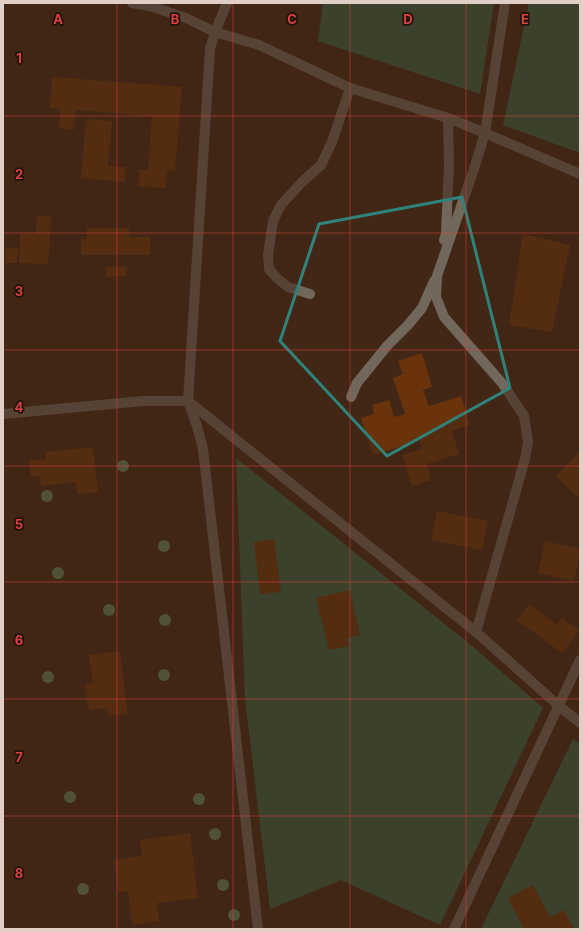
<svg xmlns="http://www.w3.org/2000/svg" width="583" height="932" viewBox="0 0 583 932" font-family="Inter,sans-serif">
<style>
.green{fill:#356246}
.building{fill:#6b330b}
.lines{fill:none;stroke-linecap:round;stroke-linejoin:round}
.minor{stroke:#71675b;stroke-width:10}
.tree{fill:#5f8760}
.marked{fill:none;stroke:#2e837b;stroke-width:3;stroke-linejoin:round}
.grid{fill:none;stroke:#d84140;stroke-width:1;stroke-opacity:0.55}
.grid-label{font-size:13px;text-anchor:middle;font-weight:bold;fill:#d84140;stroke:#20140c;stroke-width:3.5;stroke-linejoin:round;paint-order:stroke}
</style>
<rect width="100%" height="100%" fill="#422716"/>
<!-- green -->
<g class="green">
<path d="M323,3H494L480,94L318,41Z"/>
<path d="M529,3H580V153L503,125Z"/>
<path d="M236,458L471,645L543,708L440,925L341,880L270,909L245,698Z"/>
<path d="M573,739L580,744V929H481Z"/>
</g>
<!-- building -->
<g class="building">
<path d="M52,77L182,87L175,171H167L165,188L138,186L139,169L148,170L152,116L75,110L74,130L59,128L60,109L50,108Z"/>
<path d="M86,119L112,121L108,166L126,167L125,182L81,178Z"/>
<path d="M37,216H51L48,264L19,263L20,233L36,234Z"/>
<path d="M87,228H129V237H150V255H81V239H87Z"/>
<path d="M523,234L570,245L552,332L509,325Z"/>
<path d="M6,247L18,248L17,263H5Z"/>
<path d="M126,266L127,276L106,277L105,267Z"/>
<path d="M422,353L432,387L423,390L429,406L461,396L470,425L452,431L459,454L427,464L431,480L412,486L402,455L422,449L420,441L373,455L361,418L374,414L372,405L389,400L394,417L405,414L393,378L403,374L398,361Z"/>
<path d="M93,447L98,492L77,494L76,482L41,486L40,476L31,477L29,461L46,459L45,452Z"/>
<path d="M580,451V499L556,476Z"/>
<path d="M437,511L488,521L482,550L431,540Z"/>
<path d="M274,539L281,592L260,594L254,542Z"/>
<path d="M545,541L580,549V555L574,581L538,573Z"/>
<path d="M350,590L360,635L347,638L349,646L329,650L316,598Z"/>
<path d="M529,604L557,625L562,618L579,631L562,653L517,620Z"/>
<path d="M120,651L128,714L108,716L107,708L89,710L85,685L93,684L89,655Z"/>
<path d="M190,833L198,898L157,903L159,921L132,925L128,891L118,892L114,860L142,856L140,840Z"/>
<path d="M533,885L550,917L564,910L574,929H524L508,898Z"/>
</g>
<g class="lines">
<!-- minor -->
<g class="minor">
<path d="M132,3L150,6L186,18L215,32L259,45L350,88L448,118L485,133L580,174"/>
<path d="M227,3L215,32L210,49L188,401L197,426L203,449L258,929"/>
<path d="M444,240L446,234L449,164L448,118"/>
<path d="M310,294L288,287L277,278L269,269L268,255L273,221L281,205L302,182L321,165L332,142L350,88"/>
<path d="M351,397L357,383L387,346L408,325L422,308L434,281"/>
<path d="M3,414L143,401H188L476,632L559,706L580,723"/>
<path d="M476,632L525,459L528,442L524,416L502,383L444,317L436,297L437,276L474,169L485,133L505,3"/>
<path d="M454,929L580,660"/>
</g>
</g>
<!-- trees -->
<g class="tree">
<circle cx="123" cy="466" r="6"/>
<circle cx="47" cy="496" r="6"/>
<circle cx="164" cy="546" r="6"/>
<circle cx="58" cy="573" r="6"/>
<circle cx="109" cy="610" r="6"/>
<circle cx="165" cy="620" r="6"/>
<circle cx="164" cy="675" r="6"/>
<circle cx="48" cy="677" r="6"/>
<circle cx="70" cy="797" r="6"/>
<circle cx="199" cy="799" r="6"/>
<circle cx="215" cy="834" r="6"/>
<circle cx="223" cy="885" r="6"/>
<circle cx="83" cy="889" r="6"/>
<circle cx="234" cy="915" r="6"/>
</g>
<!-- marked area -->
<path d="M0 0H583V932H0ZM462,197L510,388L387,456L280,341L319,224Z" fill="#422716" fill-opacity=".55" fill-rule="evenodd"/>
<path class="marked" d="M462,197L510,388L387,456L280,341L319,224Z"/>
<!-- grid -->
<path class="grid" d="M117,3V929M233,3V929M350,3V929M466,3V929M3,116H580M3,233H580M3,350H580M3,466H580M3,582H580M3,699H580M3,816H580"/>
<g class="grid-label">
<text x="58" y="24">A</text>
<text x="175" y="24">B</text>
<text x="292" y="24">C</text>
<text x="408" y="24">D</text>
<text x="525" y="24">E</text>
<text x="19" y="63">1</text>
<text x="19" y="179">2</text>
<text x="19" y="296">3</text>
<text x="19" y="412">4</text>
<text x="19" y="529">5</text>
<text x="19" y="645">6</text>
<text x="19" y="762">7</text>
<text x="19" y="878">8</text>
</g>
<!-- border -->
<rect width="583" height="932" fill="none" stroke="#e1cfc5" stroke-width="8"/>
</svg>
